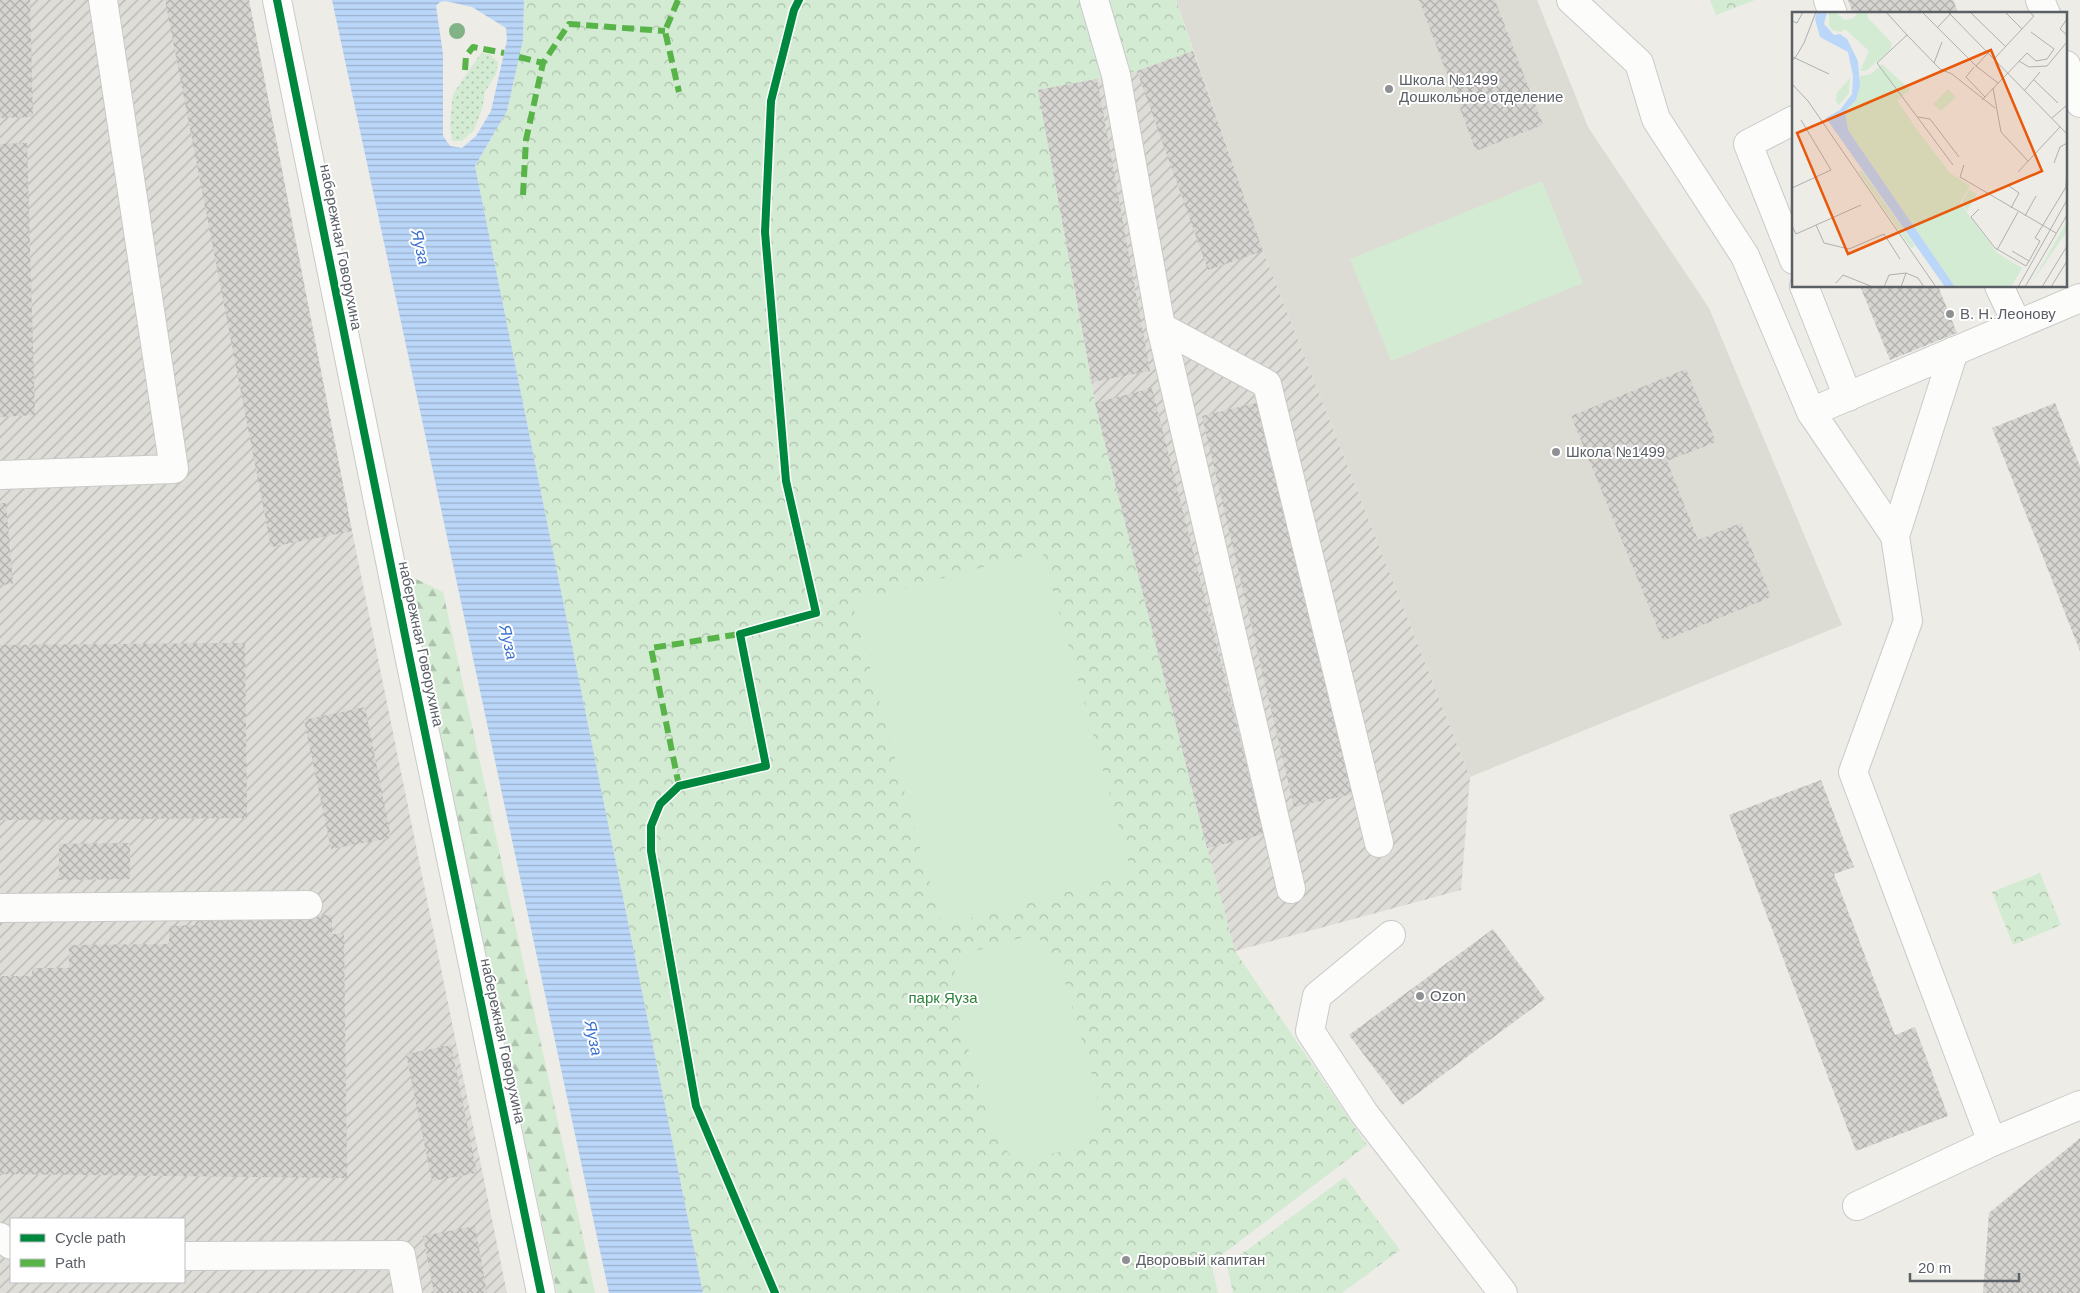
<svg xmlns="http://www.w3.org/2000/svg" width="2080" height="1293" viewBox="0 0 2080 1293" font-family="Arial,sans-serif">
<style>
.industrial{fill:url(#industrial-furrows);fill-rule:evenodd}
.education{fill:#dddcd4}
.grass{fill:url(#grass-dots)}
.forest{fill:url(#forest-firs)}
.park{fill:url(#park-crowns)}
.pitch{fill:#d3ebd2}
.water{fill:url(#water-rules);fill-rule:evenodd}
.building{fill:url(#building-cross-hatch)}
.lines{fill:none;stroke-linecap:round;stroke-linejoin:round}
.minor-casing{stroke:#c9cac9;stroke-width:30}
.minor{stroke:#fcfcfb;stroke-width:28}
.quiet{stroke:#58b449;stroke-width:6;stroke-dasharray:12 6;stroke-linecap:butt}
.cycleway-casing{stroke:#fff;stroke-width:11}
.cycleway{stroke:#00873e;stroke-width:8}
.tree{fill:#82b387}
.poi-dot{fill:#8e9093;stroke:#fff;stroke-width:2}
.labels{text-anchor:middle;stroke-width:4;stroke-linejoin:round;paint-order:stroke}
.poi-label{font-size:15px;fill:#5b5f66;stroke:#fff;text-anchor:start}
.street-label{font-size:15px;fill:#5b5f66;stroke:#fff}
.park-label{font-size:15px;fill:#2b843a;stroke:#fff}
.water-label{font-size:16px;font-style:italic;fill:#3970d0;stroke:#fff}
.inset-road{fill:none;stroke:#afb0af;stroke-width:1}
.view{fill:#e8590c;fill-opacity:0.15;stroke:#e8590c;stroke-width:2.5}
.inset-edge{fill:none;stroke:#5b5f66;stroke-width:2.5}
</style>
<defs>
<pattern id="industrial-furrows" width="10" height="10" patternUnits="userSpaceOnUse" patternTransform="scale(1.25)"><rect width="10" height="10" fill="#deddd7"/><path d="M-1 1l2-2M0 10L10 0M9 11l2-2" fill="none" stroke="#b7b6b2"/></pattern>
<pattern id="grass-dots" width="8" height="8" patternUnits="userSpaceOnUse" patternTransform="scale(1.25)"><rect width="8" height="8" fill="#d3ebd2"/><path d="M2 2h.1M6 6h.1" fill="none" stroke="#aec2ae" stroke-width="1.8" stroke-linecap="round"/></pattern>
<pattern id="forest-firs" width="22" height="20" patternUnits="userSpaceOnUse" patternTransform="scale(1.25)"><rect width="22" height="20" fill="#d3ebd2"/><path d="M5 1l3.5 6h-7zM16 11l3.5 6h-7z" fill="#aec2ae"/></pattern>
<pattern id="park-crowns" width="20" height="18" patternUnits="userSpaceOnUse" patternTransform="scale(1.25)"><rect width="20" height="18" fill="#d3ebd2"/><path d="M2 6a3 3 0 1 1 6 0M12 15a3 3 0 1 1 6 0" fill="none" stroke="#aec2ae"/></pattern>
<pattern id="water-rules" width="6" height="5" patternUnits="userSpaceOnUse" patternTransform="scale(1.25)"><rect width="6" height="5" fill="#bad6f8"/><path d="M0 2.5h6" fill="none" stroke="#9ab1cd"/></pattern>
<pattern id="building-cross-hatch" width="8" height="8" patternUnits="userSpaceOnUse" patternTransform="scale(1.25)"><rect width="8" height="8" fill="#d6d5d1"/><path d="M0 0l8 8M0 8l8-8" fill="none" stroke="#b1b0ad"/></pattern>
</defs>
<rect width="100%" height="100%" fill="#edece6"/>
<!-- industrial -->
<g class="industrial">
<path d="M0,0H249L352,531L507,1293H0ZM11,1219H184V1282H11Z"/>
<path d="M1193,51L1263,251L1470,777L1461,890L1235,951L1207,848L1095,403L1038,90L1137,71Z"/>
</g>
<!-- education -->
<path class="education" d="M1176,0H1537L1588,127L1709,308L1842,625L1470,777L1263,251Z"/>
<!-- grass -->
<path class="grass" d="M481,53L491,55L498,62L496,74L485,92L482,109L474,130L462,141H452L450,124L453,94Z"/>
<!-- forest -->
<path class="forest" d="M414,578L443,592L595,1293H557L415,621Z"/>
<!-- park -->
<g class="park">
<path d="M524,0H1176L1193,51L1137,71L1038,90L1095,403L1207,848L1235,951L1367,1145L1211,1263L1218,1293H703L475,166L507,111L523,40Z"/>
<path d="M1710,0H1755L1716,15Z"/>
<path d="M2040,873L2061,925L2013,945L1992,892Z"/>
<path d="M1345,1177L1400,1250L1342,1293H1233L1227,1265Z"/>
</g>
<!-- pitch -->
<g class="pitch">
<path d="M1542,181L1583,283L1391,361L1350,259Z"/>
<path d="M1042,551L1132,874L942,926L852,603Z"/>
<path d="M1024,937H1038L1054,955L1064,979L1095,1085L1100,1111L1095,1135C1076,1149 1039,1159 1014,1159L998,1140L988,1117L957,1010L952,984L957,961L968,953Z"/>
</g>
<!-- water -->
<path class="water" d="M332,0H524L523,40L507,111L475,166L703,1293H609ZM445,1L472,7L506,28L507,40L491,111L476,136L462,148L450,146L443,136V54L436,6L440,2Z"/>
<!-- building -->
<g class="building">
<path d="M0,0H30L33,117L0,118Z"/>
<path d="M165,0H249L352,531L271,547Z"/>
<path d="M1419,0H1495L1543,125L1476,151Z"/>
<path d="M1848,0H1953L1959,14H1853Z"/>
<path d="M1193,51L1263,251L1208,270L1137,71Z"/>
<path d="M1097,79L1150,371L1092,382L1038,90Z"/>
<path d="M27,143L35,415L0,417V144Z"/>
<path d="M1860,286H1938L1957,333L1890,360Z"/>
<path d="M1686,369L1716,442L1667,461L1698,540L1741,523L1771,597L1663,641L1571,416Z"/>
<path d="M1152,388L1264,834L1207,848L1095,403Z"/>
<path d="M1260,402L1352,794L1294,807L1202,416Z"/>
<path d="M2055,403L2080,466V651L1992,428Z"/>
<path d="M0,503H6L13,584L0,585Z"/>
<path d="M245,643L247,818L0,820V645Z"/>
<path d="M365,707L391,838L331,849L304,720Z"/>
<path d="M1821,780L1854,867L1834,874L1895,1035L1915,1027L1948,1116L1856,1151L1729,815Z"/>
<path d="M130,843V879L59,880V844Z"/>
<path d="M332,915V934H344L347,1178L0,1174V976H32V968H69V945L169,944V926L195,925V917Z"/>
<path d="M1493,929L1545,999L1402,1105L1349,1035Z"/>
<path d="M451,1045L477,1173L432,1181L406,1054Z"/>
<path d="M2080,1138V1293H1983L1989,1213Z"/>
<path d="M475,1226L487,1293H434L423,1236Z"/>
</g>
<g class="lines">
<defs>
<g id="minor">
<path d="M277,0L410,660L541,1293"/>
<path d="M1094,0L1116,75L1161,327L1291,889"/>
<path d="M1571,0L1639,63L1656,119L1745,256L1811,412L1895,536"/>
<path d="M1828,0L1833,14"/>
<path d="M2040,0L2046,14"/>
<path d="M2066,65L2080,103"/>
<path d="M1794,120L1748,144L1794,260"/>
<path d="M1804,286L1848,397"/>
<path d="M1999,286L2017,324"/>
<path d="M1161,327L1267,384L1379,843"/>
<path d="M1954,351L1895,536L1908,621L1853,772L1992,1142"/>
<path d="M1811,412L2080,298"/>
<path d="M0,475L174,469L103,0"/>
<path d="M0,908L308,905"/>
<path d="M1391,935L1317,996L1310,1031L1364,1113L1503,1293"/>
<path d="M1857,1206L1992,1142L2080,1105"/>
<path d="M0,1237L11,1245"/>
<path d="M184,1256L401,1255L408,1293"/>
</g>
</defs>
<!-- minor casing -->
<use href="#minor" class="minor-casing"/>
<!-- minor -->
<use href="#minor" class="minor"/>
<!-- quiet -->
<g class="quiet">
<path d="M678,0L665,31L679,92"/>
<path d="M519,57L543,63"/>
<path d="M465,70L466,56L473,47L504,53"/>
<path d="M523,195L526,140L543,63L569,24L665,31"/>
<path d="M679,786L651,648L740,634"/>
</g>
<defs>
<g id="cycleway">
<path d="M277,0L410,660L541,1293"/>
<path d="M775,1293L696,1106L651,851V826L660,804L679,786L766,766L740,634L816,613L786,481L765,232L771,101L794,10L799,0"/>
</g>
</defs>
<!-- cycleway casing -->
<use href="#cycleway" class="cycleway-casing"/>
<!-- cycleway -->
<use href="#cycleway" class="cycleway"/>
</g>
<!-- trees -->
<circle class="tree" cx="457" cy="31" r="8"/>
<!-- markers -->
<g class="poi-dot">
<circle cx="1389" cy="89" r="5"/>
<circle cx="1950" cy="314" r="5"/>
<circle cx="1556" cy="452" r="5"/>
<circle cx="1420" cy="996" r="5"/>
<circle cx="1126" cy="1260" r="5"/>
</g>
<g class="labels">
<!-- poi labels -->
<g class="poi-label">
<text x="1399" y="85">Школа №1499<tspan x="1399" dy="17">Дошкольное отделение</tspan></text>
<text x="1960" y="319">В. Н. Леонову</text>
<text x="1566" y="457">Школа №1499</text>
<text x="1430" y="1001">Ozon</text>
<text x="1136" y="1265">Дворовый капитан</text>
</g>
<!-- street labels -->
<g class="street-label">
<text transform="translate(341 247) rotate(79)" y="5">набережная Говорухина</text>
<text transform="translate(421 644) rotate(78)" y="5">набережная Говорухина</text>
<text transform="translate(503 1041) rotate(78)" y="5">набережная Говорухина</text>
</g>
<!-- park labels -->
<g class="park-label">
<text x="943" y="1003">парк Яуза</text>
</g>
<!-- water labels -->
<g class="water-label">
<text transform="translate(421 247) rotate(77)" y="6">Яуза</text>
<text transform="translate(509 642) rotate(77)" y="6">Яуза</text>
<text transform="translate(594 1038) rotate(78)" y="6">Яуза</text>
</g>
</g>
<!-- overview -->
<g transform="translate(1792 12)">
<rect width="275" height="275" fill="#edece6"/>
<path d="M275,210V219L237,275L269,220Z" fill="#d3ebd2"/>
<path d="M37,0H43L52,8L62,6L66,0H75L76,6L100,31L99,37L74,59H68L77,39L53,17L49,20L40,18L37,13ZM58,66L57,81L47,93L44,89L45,81ZM66,159H70L123,234L119,236Z" fill="#d3ebd2"/>
<path d="M90,52L118,78L105,88L123,115L158,161L178,174L168,191L205,241L230,256L219,275H163L56,118L53,99L64,88L68,64L79,62ZM177,178L185,182L175,199L170,191Z" fill="#d3ebd2"/>
<path d="M156,77L164,85L149,99L141,92ZM124,131L145,158L129,170L108,143ZM137,168L152,181L145,189L133,175Z" fill="#d3ebd2"/>
<path d="M25,0H35L32,12L42,23L48,22L55,27L66,49L68,74L64,88L53,99L56,118L163,275H153L34,106L48,98L60,82L61,64L56,40L28,25L23,7Z" fill="#bad6f8"/>
<path class="inset-road" d="M94,0L115,23M130,0L184,54M156,0L275,122M178,0L213,34M213,0L230,17M275,7L268,17L275,23M0,9L5,11L11,0M145,16L160,0M196,41L184,54L206,71M0,45L3,46L12,31L24,0M202,47L242,4L237,0M0,49L3,46L37,62M227,49L237,55L255,54L275,30M142,51L150,30M182,55L174,65L193,85M242,68L266,91M0,72L16,89L144,275M201,76L209,120L236,149M232,79L248,60M190,88L235,41L244,49L255,47L262,37L239,20M126,105L138,107L167,145M260,106L275,93M262,151L268,135L275,131M161,153L85,51L115,23L148,57L160,62L203,96M172,153L168,165L264,221M226,160L268,115M217,174L227,181L219,196M0,176L39,158L9,108M187,197L179,205L203,236L234,254L237,249M233,204L244,184M24,213L32,231L57,237L92,222L108,247M0,214L4,222L69,193M205,238L226,200M220,239L237,249L248,229L243,226L274,175L275,155M44,271L51,263L81,275M92,275L97,263L114,261M109,275L114,261L126,266L132,275M226,275L275,188M233,275L275,203M250,275L275,234M259,275L275,249"/>
<path class="view" d="M199,38L250,159L56,242L5,121Z"/>
<rect width="275" height="275" class="inset-edge"/>
</g>
<!-- legend -->
<rect x="10" y="1218" width="175" height="65" fill="#ffffff" stroke="#bdbfc2"/>
<rect x="20" y="1234" width="25" height="8" fill="#00873e" stroke="#bdbfc2"/>
<text x="55" y="1243" font-size="15" fill="#5b5f66">Cycle path</text>
<rect x="20" y="1259" width="25" height="8" fill="#58b449" stroke="#bdbfc2"/>
<text x="55" y="1268" font-size="15" fill="#5b5f66">Path</text>
<!-- scale -->
<path d="M1910 1273v8h109v-8" fill="none" stroke="#5b5f66" stroke-width="2.5"/>
<text x="1918" y="1273" font-size="15" fill="#5b5f66" stroke="#ffffff" stroke-width="4" paint-order="stroke">20 m</text>
</svg>
